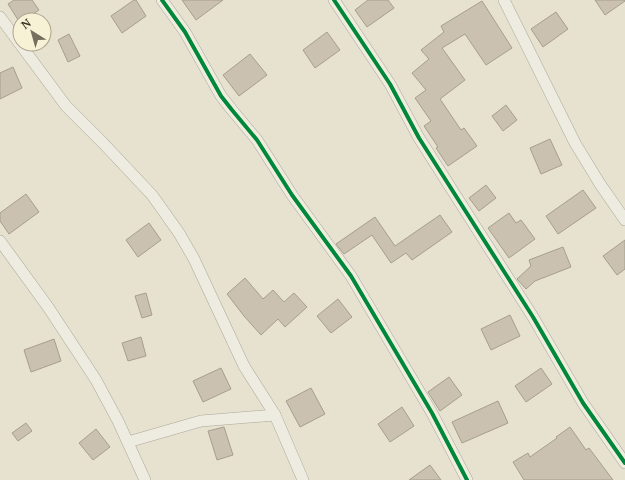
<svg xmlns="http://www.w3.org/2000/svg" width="625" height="480" viewBox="0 0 625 480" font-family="'Noto Serif',serif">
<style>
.building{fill:#cac1b0;stroke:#a79e8e}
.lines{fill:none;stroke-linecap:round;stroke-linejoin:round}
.minor-casing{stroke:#aca798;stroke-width:12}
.minor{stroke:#eeebe1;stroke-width:11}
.cycleway-casing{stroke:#f7f1d6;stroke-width:6}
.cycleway{stroke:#00873e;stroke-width:4}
</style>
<rect width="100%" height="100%" fill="#e6e2cf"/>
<!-- building -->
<g class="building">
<path d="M14,0H32L39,10L24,20H20V23L8,4Z"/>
<path d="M134,0H136L146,16L122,33L111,16Z"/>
<path d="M182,0H223L196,20Z"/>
<path d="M368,0H388L394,8L367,27L355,10Z"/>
<path d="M595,0H625V1L605,15Z"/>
<path d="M482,1L512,48L486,65L465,34L442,48L465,80L440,99L461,130L464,128L477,146L448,166L436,148L438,147L424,126L431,121L415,98L426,90L412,73L429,59L421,50L444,32L441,26Z"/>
<path d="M556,12L568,29L543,47L531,29Z"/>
<path d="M327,32L340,50L315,68L303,50Z"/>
<path d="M69,34L80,56L68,62L58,40Z"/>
<path d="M250,54L267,75L239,96L223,75Z"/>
<path d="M13,67L22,88L0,99V73Z"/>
<path d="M506,105L517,120L503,131L492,116Z"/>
<path d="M550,139L562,165L541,174L530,148Z"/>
<path d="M486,185L496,198L479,211L469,198Z"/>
<path d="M583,190L596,208L558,234L546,216Z"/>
<path d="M26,194L39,212L9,234L0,221V213Z"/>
<path d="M509,213L516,223L521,220L535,239L509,258L488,228Z"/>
<path d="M440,215L452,232L412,260L406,253L391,263L372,235L344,254L336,244L375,217L395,246Z"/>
<path d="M149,223L161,240L138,257L126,240Z"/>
<path d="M625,240V269L617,275L603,256Z"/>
<path d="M563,247L571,267L535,281L526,289L517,279L531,266L529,260Z"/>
<path d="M245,278L263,299L273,290L284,302L294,293L307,307L285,327L278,319L261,335L244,316L227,294Z"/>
<path d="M146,293L152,315L142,318L135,296Z"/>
<path d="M338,299L352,317L331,333L317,316Z"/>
<path d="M510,315L520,336L491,350L481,329Z"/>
<path d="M141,337L146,356L128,361L122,343Z"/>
<path d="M54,339L61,361L31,372L24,350Z"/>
<path d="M221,368L231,389L203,402L193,381Z"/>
<path d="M541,368L552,384L526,402L515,386Z"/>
<path d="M449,377L462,395L440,411L428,392Z"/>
<path d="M311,388L325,414L300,427L286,401Z"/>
<path d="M498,401L508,423L462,443L452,422Z"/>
<path d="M402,407L414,426L390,442L378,424Z"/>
<path d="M26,423L32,431L18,441L12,433Z"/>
<path d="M224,427L233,455L217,460L208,431Z"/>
<path d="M570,427L586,450L589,448L613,480H524L513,462L528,453L530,457L557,438L556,437Z"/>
<path d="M96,429L110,447L93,460L79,443Z"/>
<path d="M430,465L441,480H409Z"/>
</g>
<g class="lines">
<defs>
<g id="minor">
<path d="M162,0L185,32L221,96L232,110L257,140L292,195L351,276L432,413L467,480"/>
<path d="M334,0L390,84L419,138L533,317L583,403L625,463"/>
<path d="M504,0L575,143L600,184L625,220"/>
<path d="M0,17L20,44"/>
<path d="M20,44L66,106L103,143L152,195L179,233L194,259L244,366L275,415L303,480"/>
<path d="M0,241L48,307L96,380L118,421L145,480"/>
<path d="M128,442L201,421L275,415"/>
</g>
</defs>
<!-- minor casing -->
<use href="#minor" class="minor-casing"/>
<!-- minor -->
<use href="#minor" class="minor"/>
<defs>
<g id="cycleway">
<path d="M162,0L185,32L221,96L232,110L257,140L292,195L351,276L432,413L467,480"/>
<path d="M334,0L390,84L419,138L533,317L583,403L625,463"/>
</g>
</defs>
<!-- cycleway casing -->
<use href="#cycleway" class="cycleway-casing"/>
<!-- cycleway -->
<use href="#cycleway" class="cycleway"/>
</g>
<!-- north arrow -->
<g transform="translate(32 32) rotate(323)"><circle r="19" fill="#f7f1d6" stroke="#aca48d"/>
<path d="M0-3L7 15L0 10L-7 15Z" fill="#786e5d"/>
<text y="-6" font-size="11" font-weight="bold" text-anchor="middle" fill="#3c301f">N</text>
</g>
</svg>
